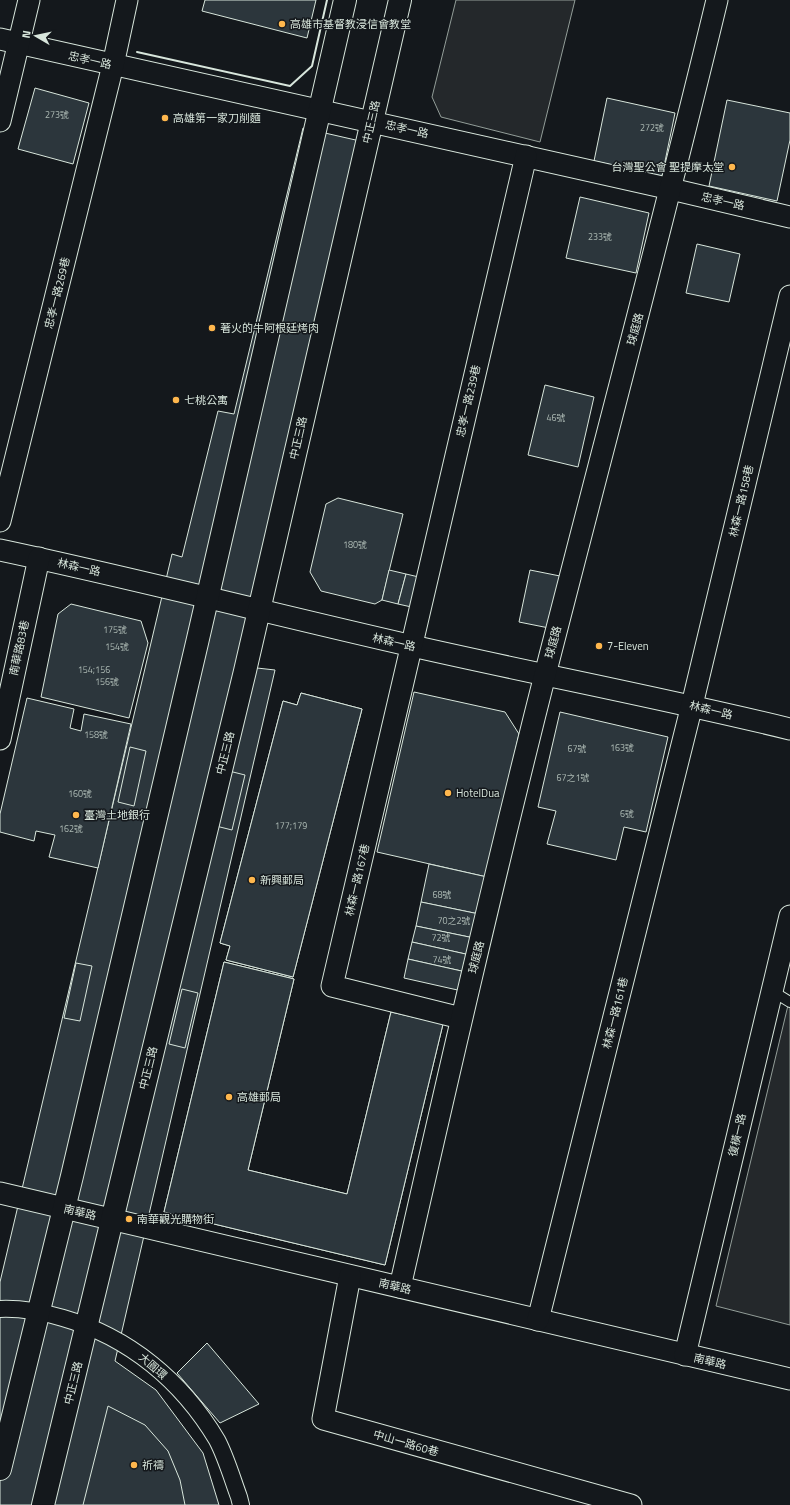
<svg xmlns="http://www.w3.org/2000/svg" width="790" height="1505" viewBox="0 0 790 1505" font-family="'Titillium Web','Noto Sans TC',sans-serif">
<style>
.parking{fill:#24282b;stroke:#939e99}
.building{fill:#2c363c;stroke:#d8e6dc}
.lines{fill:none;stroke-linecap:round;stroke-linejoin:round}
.service-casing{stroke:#d8e6dc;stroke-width:12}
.pedestrian-casing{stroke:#d8e6dc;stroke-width:18}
.minor-casing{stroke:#d8e6dc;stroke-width:23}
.tertiary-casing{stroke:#d8e6dc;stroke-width:24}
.service{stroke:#14181c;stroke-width:10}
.pedestrian{stroke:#14181c;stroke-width:16}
.minor{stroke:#14181c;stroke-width:21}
.tertiary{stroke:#14181c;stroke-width:22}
.wall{stroke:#d8e6dc;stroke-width:2}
.poi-dot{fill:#ffb74d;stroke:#14181c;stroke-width:1.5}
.labels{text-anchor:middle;stroke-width:3;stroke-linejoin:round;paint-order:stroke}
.number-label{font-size:9px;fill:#adbab4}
.poi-label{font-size:11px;fill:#d8e6dc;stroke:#14181c;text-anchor:start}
.street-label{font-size:11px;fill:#d8e6dc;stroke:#14181c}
</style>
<rect width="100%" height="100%" fill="#14181c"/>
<!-- parking -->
<g class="parking">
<path d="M456,0H575L540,142L441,117L432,97Z"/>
<path d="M790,997V1325L716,1306Z"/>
</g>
<!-- building -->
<g class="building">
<path d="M205,0H316L307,38L202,11Z"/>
<path d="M35,88L89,103L73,164L18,149Z"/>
<path d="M607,98L675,113L662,176L594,161Z"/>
<path d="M727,100L790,113V140L777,201L709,186Z"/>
<path d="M303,128L360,141L257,668L275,670L115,1361L156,1390L203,1453L219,1505H0V1282L172,554L182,557L218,411L234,414Z"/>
<path d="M580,197L649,213L636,273L566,258Z"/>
<path d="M697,244L740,254L729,302L686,293Z"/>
<path d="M545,385L594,397L578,467L528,455Z"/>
<path d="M338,498L403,514L382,600L375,604L321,591L310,572L326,504Z"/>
<path d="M389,570L406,574L398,604L382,600Z"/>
<path d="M530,570L560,576L549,628L519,622Z"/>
<path d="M406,574L423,578L416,608L398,604Z"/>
<path d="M71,604L141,621L148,643L129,718L41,697L58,614Z"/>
<path d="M414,692L505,712L519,734L487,877L377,852Z"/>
<path d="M301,693L362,709L293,977L226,960L230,946L220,943L283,701L297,705Z"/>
<path d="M301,693L362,709L293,977L226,960L230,946L220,943L283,701L297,705Z"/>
<path d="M27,698L74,709L70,728L81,731L84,714L131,724L98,868L49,857L55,835L36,831L34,841L0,832V814Z"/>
<path d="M560,712L668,737L646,832L624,827L616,860L547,844L556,811L538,807Z"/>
<path d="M130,747L146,751L134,806L118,802Z"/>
<path d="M229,771L245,775L232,830L216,826Z"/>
<path d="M429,864L487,877L479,914L421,902Z"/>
<path d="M421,902L479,914L474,938L416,926Z"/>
<path d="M416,926L474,938L470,955L412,942Z"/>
<path d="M412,942L470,955L466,972L408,959Z"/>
<path d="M408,959L466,972L462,991L404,978Z"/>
<path d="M224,962L294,979L248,1170L347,1194L391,1012L443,1024L385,1265L164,1212Z"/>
<path d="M224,962L294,979L248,1170L347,1194L391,1012L443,1024L385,1265L164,1212Z"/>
<path d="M76,963L92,966L80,1021L64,1018Z"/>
<path d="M182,989L198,993L185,1048L169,1044Z"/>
<path d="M207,1343L259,1404L220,1423L177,1373Z"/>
<path d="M108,1406L145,1425L168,1451L180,1480L185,1505H83Z"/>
</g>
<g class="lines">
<defs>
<path id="service" d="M772,991L790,1002"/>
<path id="pedestrian" d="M0,1309C22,1308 42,1312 63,1318C129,1337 182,1381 217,1440C226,1457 232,1478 239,1497L241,1505"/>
<g id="minor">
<path d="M0,39L671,189L790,217"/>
<path d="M0,121L29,0"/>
<path d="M0,521L113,65L127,0"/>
<path d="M0,550C137,579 272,614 408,645C535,674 663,698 790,729"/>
<path d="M0,739L39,558"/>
<path d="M461,1018L332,986L526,156"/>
<path d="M0,1193L790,1379"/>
<path d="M350,1276L323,1419L631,1505"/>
<path d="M400,1287C447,1081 494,876 546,671C603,448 663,224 717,0"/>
<path d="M538,1320L692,705L790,296"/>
<path d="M685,1355L790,916"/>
</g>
<g id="tertiary">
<path d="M0,1469L72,1176L197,643L345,0"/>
<path d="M43,1505L245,671L400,0"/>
</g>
</defs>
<!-- service casing -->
<use href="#service" class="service-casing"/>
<!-- pedestrian casing -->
<use href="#pedestrian" class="pedestrian-casing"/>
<!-- minor casing -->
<use href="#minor" class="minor-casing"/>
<!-- tertiary casing -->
<use href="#tertiary" class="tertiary-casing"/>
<!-- service -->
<use href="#service" class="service"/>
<!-- pedestrian -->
<use href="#pedestrian" class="pedestrian"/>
<!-- minor -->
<use href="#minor" class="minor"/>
<!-- tertiary -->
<use href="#tertiary" class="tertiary"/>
<!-- wall -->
<path class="wall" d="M137,52L290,86L312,66L327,0"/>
</g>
<!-- markers -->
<g class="poi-dot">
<circle cx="282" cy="24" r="4"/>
<circle cx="165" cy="118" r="4"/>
<circle cx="732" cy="167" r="4"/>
<circle cx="212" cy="328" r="4"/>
<circle cx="176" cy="400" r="4"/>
<circle cx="599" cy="646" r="4"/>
<circle cx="448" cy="793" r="4"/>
<circle cx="76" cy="815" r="4"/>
<circle cx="252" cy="880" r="4"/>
<circle cx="229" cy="1097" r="4"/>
<circle cx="129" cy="1219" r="4"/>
<circle cx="134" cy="1465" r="4"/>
</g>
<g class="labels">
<!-- number labels -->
<g class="number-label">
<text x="57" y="118">273號</text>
<text x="652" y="131">272號</text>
<text x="600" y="240">233號</text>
<text x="556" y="421">46號</text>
<text x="355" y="548">180號</text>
<text x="115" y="633">175號</text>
<text x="117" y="650">154號</text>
<text x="94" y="673">154;156</text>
<text x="107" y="685">156號</text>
<text x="96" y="738">158號</text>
<text x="622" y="751">163號</text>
<text x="577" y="752">67號</text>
<text x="573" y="781">67之1號</text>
<text x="80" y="797">160號</text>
<text x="627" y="817">6號</text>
<text x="291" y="829">177;179</text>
<text x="71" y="832">162號</text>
<text x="442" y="898">68號</text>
<text x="454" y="924">70之2號</text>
<text x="441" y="941">72號</text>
<text x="442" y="963">74號</text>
</g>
<!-- poi labels -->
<g class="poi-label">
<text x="290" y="28">高雄市基督教浸信會教堂</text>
<text x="173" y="122">高雄第一家刀削麵</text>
<text x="724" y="171" text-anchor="end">台灣聖公會 聖提摩太堂</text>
<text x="220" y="332">著火的牛阿根廷烤肉</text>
<text x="184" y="404">七桃公寓</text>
<text x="607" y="650">7-Eleven</text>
<text x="456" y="797">HotelDua</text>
<text x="84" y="819">臺灣土地銀行</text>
<text x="260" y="884">新興郵局</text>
<text x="237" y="1101">高雄郵局</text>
<text x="137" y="1223">南華觀光購物街</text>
<text x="142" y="1469">祈禱</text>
</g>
<!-- street labels -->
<g class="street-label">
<text transform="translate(90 60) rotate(13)" y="4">忠孝一路</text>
<text transform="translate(371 122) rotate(-77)" y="4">中正三路</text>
<text transform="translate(407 129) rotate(13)" y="4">忠孝一路</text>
<text transform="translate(723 201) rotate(13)" y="4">忠孝一路</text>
<text transform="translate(57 293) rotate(-76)" y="4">忠孝一路269巷</text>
<text transform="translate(635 329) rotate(-75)" y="4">球庭路</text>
<text transform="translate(468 401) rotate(-77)" y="4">忠孝一路239巷</text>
<text transform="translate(298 438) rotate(-77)" y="4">中正三路</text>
<text transform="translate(741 501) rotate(-77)" y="4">林森一路158巷</text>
<text transform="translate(79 567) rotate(13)" y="4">林森一路</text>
<text transform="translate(394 642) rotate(13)" y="4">林森一路</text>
<text transform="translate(553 642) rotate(-75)" y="4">球庭路</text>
<text transform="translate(19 648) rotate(-78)" y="4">南華路83巷</text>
<text transform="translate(711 710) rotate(14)" y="4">林森一路</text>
<text transform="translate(225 753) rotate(-76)" y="4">中正三路</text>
<text transform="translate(357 880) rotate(-77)" y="4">林森一路167巷</text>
<text transform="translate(476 957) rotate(-76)" y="4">球庭路</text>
<text transform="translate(615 1013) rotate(-76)" y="4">林森一路161巷</text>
<text transform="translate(148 1068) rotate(-76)" y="4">中正三路</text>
<text transform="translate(737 1135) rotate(-77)" y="4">復橫一路</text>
<text transform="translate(80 1212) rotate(13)" y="4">南華路</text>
<text transform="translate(395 1286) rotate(13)" y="4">南華路</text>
<text transform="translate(710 1361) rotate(13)" y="4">南華路</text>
<text transform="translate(153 1366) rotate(41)" y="4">大圓環</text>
<text transform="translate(73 1383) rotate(-76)" y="4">中正三路</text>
<text transform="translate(406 1443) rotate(16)" y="4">中山一路60巷</text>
</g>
</g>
<!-- north arrow -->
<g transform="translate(36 36) rotate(279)" stroke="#14181c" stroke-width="3" paint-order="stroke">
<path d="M0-3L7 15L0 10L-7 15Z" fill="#d8e6dc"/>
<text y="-6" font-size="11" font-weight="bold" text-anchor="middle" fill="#d8e6dc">N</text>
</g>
</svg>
